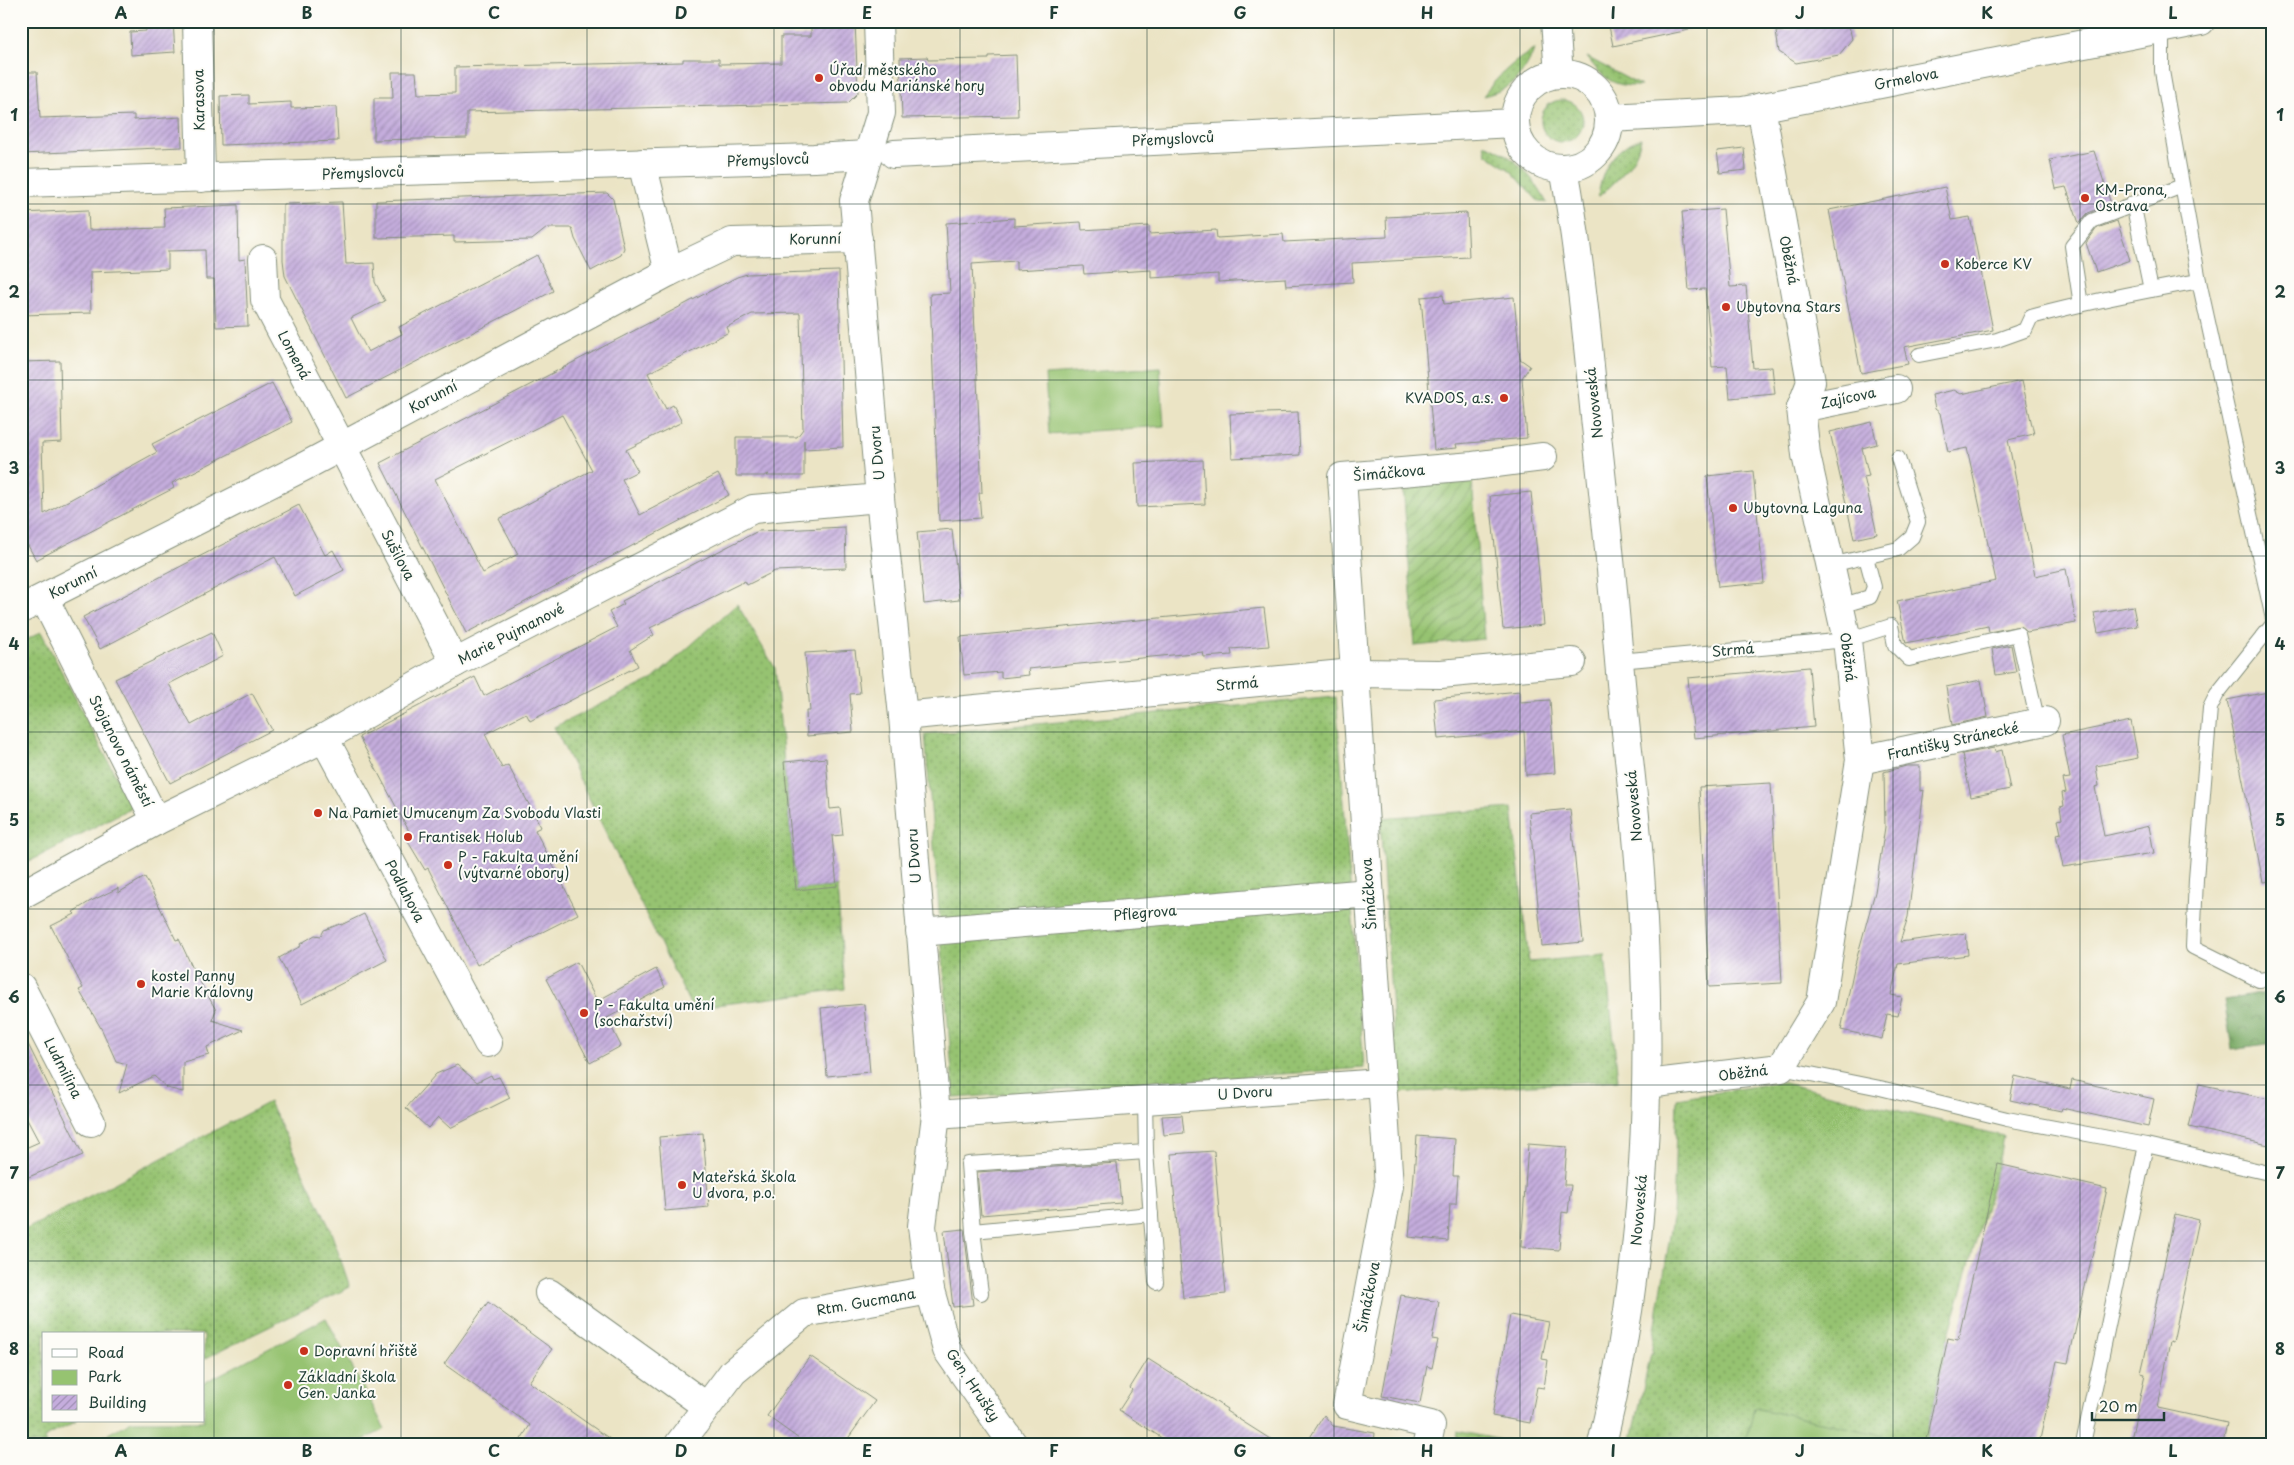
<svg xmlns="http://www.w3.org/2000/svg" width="2294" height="1465" viewBox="0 0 2294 1465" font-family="'Playpen Sans',sans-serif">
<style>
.grass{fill:url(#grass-dots);stroke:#5a8052}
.forest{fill:url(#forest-crowns);stroke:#4c734c}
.park{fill:#96c371;stroke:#5a8052}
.garden{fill:url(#garden-furrows);stroke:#5a8052}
.building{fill:url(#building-hatch);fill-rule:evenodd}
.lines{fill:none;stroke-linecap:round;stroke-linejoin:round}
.lane-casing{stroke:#85907c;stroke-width:16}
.street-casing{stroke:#85907c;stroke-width:30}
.secondary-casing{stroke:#85907c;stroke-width:30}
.lane{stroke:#fff;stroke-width:14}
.street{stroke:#fff;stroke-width:28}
.secondary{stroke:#fff;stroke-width:28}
.grid{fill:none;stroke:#1f3d34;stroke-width:1;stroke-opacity:0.55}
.poi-dot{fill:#c8321e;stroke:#fdfcf7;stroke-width:2}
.labels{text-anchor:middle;stroke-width:4;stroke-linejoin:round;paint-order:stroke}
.poi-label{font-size:14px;fill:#1f3d34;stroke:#fdfcf7;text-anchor:start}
.street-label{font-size:14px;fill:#1f3d34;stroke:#fdfcf7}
.neatline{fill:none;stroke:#1f3d34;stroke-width:2}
.grid-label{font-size:16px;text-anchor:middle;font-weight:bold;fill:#1f3d34}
</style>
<defs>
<pattern id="grass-dots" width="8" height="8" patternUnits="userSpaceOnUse" patternTransform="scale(1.25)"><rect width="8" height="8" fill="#96c371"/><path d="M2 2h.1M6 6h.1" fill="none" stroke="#7aa05e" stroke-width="1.8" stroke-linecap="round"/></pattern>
<pattern id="forest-crowns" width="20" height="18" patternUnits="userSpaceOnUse" patternTransform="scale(1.25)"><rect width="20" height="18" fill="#78a963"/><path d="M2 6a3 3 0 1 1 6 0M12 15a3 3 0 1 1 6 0" fill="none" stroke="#628b52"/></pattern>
<pattern id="garden-furrows" width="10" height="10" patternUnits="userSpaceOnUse" patternTransform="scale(1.25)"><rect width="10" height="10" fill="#96c371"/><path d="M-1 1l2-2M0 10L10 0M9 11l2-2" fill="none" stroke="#7aa05e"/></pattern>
<pattern id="building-hatch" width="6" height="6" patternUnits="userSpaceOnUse" patternTransform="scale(1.25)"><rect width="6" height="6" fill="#c5addd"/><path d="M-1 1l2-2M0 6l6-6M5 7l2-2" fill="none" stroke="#9f8eb4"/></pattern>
</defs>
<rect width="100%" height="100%" fill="#fdfcf7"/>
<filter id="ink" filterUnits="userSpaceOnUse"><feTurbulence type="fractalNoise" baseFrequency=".02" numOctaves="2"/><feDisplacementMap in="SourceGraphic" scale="10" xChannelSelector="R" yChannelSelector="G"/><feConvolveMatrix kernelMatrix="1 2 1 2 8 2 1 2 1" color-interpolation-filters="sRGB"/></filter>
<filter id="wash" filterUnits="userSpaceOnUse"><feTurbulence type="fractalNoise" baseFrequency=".0096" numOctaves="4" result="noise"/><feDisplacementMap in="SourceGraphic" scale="20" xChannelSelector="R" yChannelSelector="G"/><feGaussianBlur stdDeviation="1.12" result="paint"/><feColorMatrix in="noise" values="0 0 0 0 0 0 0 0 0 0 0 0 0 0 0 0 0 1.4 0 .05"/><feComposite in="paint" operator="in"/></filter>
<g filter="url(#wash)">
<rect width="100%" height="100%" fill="#ebe4c5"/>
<!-- grass -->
<g class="grass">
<path d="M1535,49C1522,77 1513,89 1483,96C1497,77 1513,61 1535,49Z"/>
<path d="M1587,57L1641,86C1613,87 1603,79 1587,57Z"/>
<circle cx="1562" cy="121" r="21"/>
<path d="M1641,138C1636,164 1618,180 1598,197C1602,167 1613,149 1641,138Z"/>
<path d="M1484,144C1513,154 1533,176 1547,203L1537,200L1511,171L1486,154Z"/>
<path d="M737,604L775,668L796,890L837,886L845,989L692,1008L554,727L653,679Z"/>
<path d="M41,632L132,807L21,866V643Z"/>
<path d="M1336,697L1364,1068L954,1098L925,734Z"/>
<path d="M1512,808L1529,962L1605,955L1618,1080L1397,1093L1380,818Z"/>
<path d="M1780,1082L2003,1136L1998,1164L1948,1338L1925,1444H1881L1882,1436L1754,1408L1746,1444H1631L1652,1348L1673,1217L1677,1099Z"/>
<path d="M269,1102L329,1226L350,1287L204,1359V1334H44V1421H77L44,1438L46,1444H21V1232Z"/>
<path d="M1457,1431L1521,1444H1455Z"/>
</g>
<!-- forest -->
<path class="forest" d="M2273,992V1043L2232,1049L2224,1000Z"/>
<!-- park -->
<g class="park">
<path d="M1160,367L1164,426L1049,434L1045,375Z"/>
<path d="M326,1318L385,1429L356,1444H89L132,1421H204V1383Z"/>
<path d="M1754,1408L1882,1435L1881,1444H1746Z"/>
</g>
<!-- garden -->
<path class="garden" d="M1472,479L1484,639L1415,646L1403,485Z"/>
<g id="blocks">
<!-- building -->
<g class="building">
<path d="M145,21H173L175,52L131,55L130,32L146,31Z"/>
<path d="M811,21H855L858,93L848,103L467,112V138L374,140V98H393L392,72H416L418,94L455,93V67L683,62V59H719V64L781,63V36H811Z"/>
<path d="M1608,21H1688L1689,30L1613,46Z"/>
<path d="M1835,21H1848L1852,39L1839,55L1796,63L1779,52L1776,32Z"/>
<path d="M1016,55L1018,116L902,118L900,58L927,57L928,60L989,59V56Z"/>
<path d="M21,72H37L40,118L134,115V120L181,117L182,147L21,154Z"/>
<path d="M249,95V104L291,102V108L336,107L338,141L221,145L220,96Z"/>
<path d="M1744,148L1746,170L1720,173L1717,151Z"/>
<path d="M2094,151L2111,204L2088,213L2079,223L2066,187L2056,189L2050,160Z"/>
<path d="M1945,187L1952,220L1970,217L1993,330L1904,347L1908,364L1861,373L1829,210Z"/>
<path d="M607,193L613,199L624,248L621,255L591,271L575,239L572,228H547L532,240L454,242V236L376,238V201Z"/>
<path d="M342,202L346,264L374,263L375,282L385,301L351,318L368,352L402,334L399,327L537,255L553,291L346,398L285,276L283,260V204Z"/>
<path d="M238,205L239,260L245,259L248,326L216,327L214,279H206L205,250L168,251V269L90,272L91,313L21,315V213L88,210L89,230L165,228L164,208Z"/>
<path d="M1723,209L1730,287L1746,286L1753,368L1772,367L1775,394L1730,398L1727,366L1712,367L1705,289L1689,290L1682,212Z"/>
<path d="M1467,213L1469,257L1352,263L1353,282L1286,286L1285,278L1218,282V274L1151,278V270L1084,274L1083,266L1016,270V261L972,264L982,493H979L981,518L939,521L930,294L950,293L946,223L1014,218V226L1081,222L1082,230L1149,226V234L1216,230L1217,238L1283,234L1284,242L1387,237L1386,217Z"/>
<path d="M2117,221L2130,260L2096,272L2086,243L2097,228Z"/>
<path d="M839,271L843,447L804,449V440V476H767L769,474L764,476H736V437H797L803,429L800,313L752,314L727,327L729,332L648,373L666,409L673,405L682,422L626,450L638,471L622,479L640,515L718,474L729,495L466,633L380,463L737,277L747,274ZM562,415L592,470L499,519L518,554L483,573L435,479Z"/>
<path d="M1443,295L1444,304L1514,297L1520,359L1530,366L1522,378L1527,438L1456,444L1457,448L1434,450L1421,297Z"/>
<path d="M60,361L62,442L42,443L44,514L157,452L152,444L272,383L292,422L172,483L174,488L36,560L21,533V362Z"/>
<path d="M2022,381L2034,434L2008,440L2035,576L2066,569L2076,623L2027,632L2020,626L1989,632L1988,626L1906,643L1897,601L1996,581L1967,448L1948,452L1940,413L1935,409L1932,395L1954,390L1961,394Z"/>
<path d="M1298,412L1300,455L1232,458L1230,414Z"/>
<path d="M1872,422L1877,444L1862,448L1869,476L1864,477L1877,534L1854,539L1830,432Z"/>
<path d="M1203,460L1205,504L1137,507L1135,463Z"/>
<path d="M1753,471L1764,583L1718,587L1707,476Z"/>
<path d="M1531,492L1544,625L1503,629L1490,496Z"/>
<path d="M299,505L325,555L333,550L344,570L295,596L275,557L100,649L83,617Z"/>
<path d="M845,527L846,568L775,571L747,585L745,581L650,628L654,635L630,650L638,666L530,721L526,713L485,734L502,768L508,765L541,827L535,830L578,914L477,965L428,868L425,870L410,845L406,835L410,833L359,737L475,677L484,696L617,627L609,612L624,604L622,601L758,531Z"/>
<path d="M952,529L959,600L924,604L917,532Z"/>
<path d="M2133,606L2137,626L2098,633L2094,613Z"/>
<path d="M1264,608L1269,646L1231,649L1232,655L1204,657L1203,652L1028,669L1029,675L1001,678V672L964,675L960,637Z"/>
<path d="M212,632L223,656L169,684L191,725L252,693L272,730L170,783L115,679Z"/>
<path d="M2011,645L2016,672L1996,675L1992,649Z"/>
<path d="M855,650L860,693L850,694L853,732L807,736L806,711H810L805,653Z"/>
<path d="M1809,667L1814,727L1694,738L1688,678Z"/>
<path d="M1981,680L1988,717L1952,725L1946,687Z"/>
<path d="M1520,691V702L1550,700L1555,773L1526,775L1524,731L1438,739L1434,699Z"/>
<path d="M2273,691V881L2263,882L2227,700Z"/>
<path d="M2131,721L2138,758L2096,766L2099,786L2095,787L2104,836L2149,826L2154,853L2063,867L2056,834L2061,833L2058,820L2062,819L2060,807L2064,806L2062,793L2066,792L2063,779L2070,778L2062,735Z"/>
<path d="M1994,748L1995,752L2002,750L2010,789L1971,797L1962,754Z"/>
<path d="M826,758L830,809L840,808L843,835L832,836L837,886L796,890L784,762Z"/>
<path d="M1906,766H1920V791L1924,790L1908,917L1900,942L1966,933L1968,955L1898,964L1891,995L1902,997L1898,1016L1887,1014L1882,1039L1841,1030L1854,968L1875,892L1885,827L1884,772Z"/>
<path d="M1771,783L1782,983L1709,987L1699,787Z"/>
<path d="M1570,809L1583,942L1542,946L1529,813Z"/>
<path d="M145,877L176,940L179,939L195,973L216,1010L212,1020L243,1030L207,1047L209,1055L183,1062V1092L167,1088L154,1076L119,1093L127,1064L116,1061L102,1030L79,990L83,988L51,926L75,914L73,912L89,902L118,888V893Z"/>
<path d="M364,914L387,960L302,1004L279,958L301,946L300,944L315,935L321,936L324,930L340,924L341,925Z"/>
<path d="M577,962L597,1001L656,969L665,987L607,1018L621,1046L590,1063L546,979Z"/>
<path d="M864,1004L870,1072L827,1076L821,1008Z"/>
<path d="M21,1030L83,1155L21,1180V1150L39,1142L21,1108Z"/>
<path d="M457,1065L477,1082L491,1075L493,1079L499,1077L510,1098L450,1128L438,1117L428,1128L406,1108L436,1074Z"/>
<path d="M2015,1076L2070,1089L2072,1080L2154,1099L2148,1127L2062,1108L2061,1111L2010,1100Z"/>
<path d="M2199,1084L2273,1100V1146L2189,1127Z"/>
<path d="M1182,1115L1184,1133L1164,1135L1162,1116Z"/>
<path d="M703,1133L709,1207L665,1211L659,1137Z"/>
<path d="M1417,1136L1455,1139L1453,1176H1458L1456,1204H1450L1448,1241L1409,1237Z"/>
<path d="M1528,1144L1567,1147L1564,1185H1571L1568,1213L1562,1212L1559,1250L1521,1247Z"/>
<path d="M1214,1151L1226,1294L1183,1298L1171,1154Z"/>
<path d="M1117,1163L1121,1203L981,1215L977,1172Z"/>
<path d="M1998,1164L2107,1189L2068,1363L2057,1361L2039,1444H1925L1948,1338L1958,1340Z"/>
<path d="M2175,1214L2199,1220L2173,1342L2170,1341L2158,1408L2227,1423L2223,1444H2130L2145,1374L2141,1373L2144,1360Z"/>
<path d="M964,1229L973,1305L953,1307L944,1231Z"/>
<path d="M1401,1295L1439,1302L1432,1339L1438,1340L1432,1368L1427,1366L1420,1403L1382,1396Z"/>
<path d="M488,1302L552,1349L529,1382L617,1444H518L530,1425L444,1364Z"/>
<path d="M1510,1315L1549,1322L1542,1359L1548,1360L1544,1388L1537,1387L1530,1423L1492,1416Z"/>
<path d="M810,1356L875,1401L844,1444H806L767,1416Z"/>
<path d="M1148,1359L1227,1409L1226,1411L1278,1444H1171L1119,1410L1132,1390L1130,1388Z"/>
<path d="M1324,1415L1333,1426L1375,1433L1374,1444H1306Z"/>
</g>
</g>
</g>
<g filter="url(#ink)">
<use href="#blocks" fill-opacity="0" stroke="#85907c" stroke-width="1"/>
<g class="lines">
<defs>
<g id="lane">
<path d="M2162,29V71L2199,281L2273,619"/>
<path d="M2133,203L2151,290"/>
<path d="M2081,305L2072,246L2092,221L2182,186"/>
<path d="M1919,355L1997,340L2025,330L2031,317C2086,302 2143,291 2199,281"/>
<path d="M1831,565L1898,549L1912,537L1918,522L1898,458"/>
<path d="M1840,606L1870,597L1874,587L1866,557"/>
<path d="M2273,624L2217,694L2210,708L2196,879L2193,947L2259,980L2273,978"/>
<path d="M1619,661L1847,640L1891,626L1895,645L1909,659L2018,634L2038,723"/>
<path d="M1781,1068L1880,1088L2007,1119L2146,1145L2273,1174"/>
<path d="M1145,1100L1146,1152L1156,1282"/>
<path d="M1146,1152L968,1164L973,1231L1151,1214"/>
<path d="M973,1231L981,1293"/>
<path d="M2083,1444L2146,1145"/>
</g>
<g id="street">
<path d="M197,21L201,178"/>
<path d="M878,21L881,113L854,201L880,498L903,716L936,1115L922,1226L930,1290L947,1350L1013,1444"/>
<path d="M642,163L669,272"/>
<path d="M263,259L265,300L455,663"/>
<path d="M1801,408L1896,389"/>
<path d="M44,598L156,821"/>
<path d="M21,609L305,466L669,272L732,242L858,239"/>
<path d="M903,716L1353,673L1441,674L1572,662"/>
<path d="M324,738L488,1043"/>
<path d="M1860,760L2045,721"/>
<path d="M21,895L156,821L324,738L455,663L753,509L880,498"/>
<path d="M920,932L1369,893"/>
<path d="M21,987L91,1122"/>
<path d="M1647,1084L1781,1068L1821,1002L1860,760L1847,640L1806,455L1801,408L1811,382L1761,107"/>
<path d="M936,1115L1381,1083"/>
<path d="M549,1293L706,1406"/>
<path d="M679,1444L733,1372L804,1313L930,1290"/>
<path d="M1427,1444L1431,1425L1347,1405L1389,1186L1342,477L1473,466L1543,457"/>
</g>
<g id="secondary">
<path d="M1555,21L1559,74"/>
<circle cx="1562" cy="121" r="47"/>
<path d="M1609,118L1743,111L2201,21"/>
<path d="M894,154L1514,123"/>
<path d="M1564,168C1579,250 1587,334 1595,417C1604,499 1613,580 1619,661C1625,732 1635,802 1640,873C1654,1064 1648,1257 1602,1444"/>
<path d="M21,183L814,158L867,155"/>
</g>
</defs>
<!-- lane casing -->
<use href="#lane" class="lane-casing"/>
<!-- street casing -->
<use href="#street" class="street-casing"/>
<!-- secondary casing -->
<use href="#secondary" class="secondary-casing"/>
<!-- lane -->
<use href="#lane" class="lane"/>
<!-- street -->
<use href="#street" class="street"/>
<!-- secondary -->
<use href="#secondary" class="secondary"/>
</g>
</g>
<!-- grid -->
<path class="grid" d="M214,21V1444M401,21V1444M587,21V1444M774,21V1444M960,21V1444M1147,21V1444M1334,21V1444M1520,21V1444M1707,21V1444M1893,21V1444M2080,21V1444M21,204H2273M21,380H2273M21,556H2273M21,732H2273M21,909H2273M21,1085H2273M21,1261H2273"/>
<!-- markers -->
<g class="poi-dot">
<circle cx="819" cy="78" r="5"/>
<circle cx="2085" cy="198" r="5"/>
<circle cx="1945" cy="264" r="5"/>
<circle cx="1726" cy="307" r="5"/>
<circle cx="1504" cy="398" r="5"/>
<circle cx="1733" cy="508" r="5"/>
<circle cx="318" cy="813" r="5"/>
<circle cx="408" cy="837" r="5"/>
<circle cx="448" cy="865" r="5"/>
<circle cx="141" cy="984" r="5"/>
<circle cx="584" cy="1013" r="5"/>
<circle cx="682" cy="1185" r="5"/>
<circle cx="304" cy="1351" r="5"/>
<circle cx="288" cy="1385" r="5"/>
</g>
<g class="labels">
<!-- poi labels -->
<g class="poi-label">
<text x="829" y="75">Úřad městského<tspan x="829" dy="16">obvodu Mariánské hory</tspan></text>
<text x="2095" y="195">KM-Prona,<tspan x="2095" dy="16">Ostrava</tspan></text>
<text x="1955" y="269">Koberce KV</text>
<text x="1736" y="312">Ubytovna Stars</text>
<text x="1494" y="403" text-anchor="end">KVADOS, a.s.</text>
<text x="1743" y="513">Ubytovna Laguna</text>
<text x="328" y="818">Na Pamiet Umucenym Za Svobodu Vlasti</text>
<text x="418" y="842">Frantisek Holub</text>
<text x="458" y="862">P - Fakulta umění<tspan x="458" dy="16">(výtvarné obory)</tspan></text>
<text x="151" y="981">kostel Panny<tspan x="151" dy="16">Marie Královny</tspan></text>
<text x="594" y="1010">P - Fakulta umění<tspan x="594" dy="16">(sochařství)</tspan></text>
<text x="692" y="1182">Mateřská škola<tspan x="692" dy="16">U dvora, p.o.</tspan></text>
<text x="314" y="1356">Dopravní hřiště</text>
<text x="298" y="1382">Základní škola<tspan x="298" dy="16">Gen. Janka</tspan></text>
</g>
<!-- street labels -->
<g class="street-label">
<text transform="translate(1906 79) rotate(-11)" y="5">Grmelova</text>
<text transform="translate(199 100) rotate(-91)" y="5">Karasova</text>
<text transform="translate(1173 139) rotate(-3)" y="5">Přemyslovců</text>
<text transform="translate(768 160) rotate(-2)" y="5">Přemyslovců</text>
<text transform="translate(363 173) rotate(-2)" y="5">Přemyslovců</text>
<text transform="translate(815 239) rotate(-1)" y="5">Korunní</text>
<text transform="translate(1789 260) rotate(79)" y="5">Oběžná</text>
<text transform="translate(294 355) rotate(62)" y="5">Lomená</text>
<text transform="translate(433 397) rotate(-28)" y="5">Korunní</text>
<text transform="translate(1848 398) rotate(-12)" y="5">Zajícova</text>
<text transform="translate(1594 403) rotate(-96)" y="5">Novoveská</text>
<text transform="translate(877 453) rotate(-95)" y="5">U Dvoru</text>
<text transform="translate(1389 473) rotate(-5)" y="5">Šimáčkova</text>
<text transform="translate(398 555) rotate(62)" y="5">Sušilova</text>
<text transform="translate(73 583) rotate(-27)" y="5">Korunní</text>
<text transform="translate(511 634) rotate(-27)" y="5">Marie Pujmanové</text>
<text transform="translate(1733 650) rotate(-5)" y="5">Strmá</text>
<text transform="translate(1848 657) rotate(83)" y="5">Oběžná</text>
<text transform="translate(1237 684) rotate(-5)" y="5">Strmá</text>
<text transform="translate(1953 741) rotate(-12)" y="5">Františky Stránecké</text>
<text transform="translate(121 751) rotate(63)" y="5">Stojanovo náměstí</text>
<text transform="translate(1634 806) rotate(-95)" y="5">Novoveská</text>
<text transform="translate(914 856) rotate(-94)" y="5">U Dvoru</text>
<text transform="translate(405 891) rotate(62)" y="5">Podlahova</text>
<text transform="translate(1369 894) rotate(-94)" y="5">Šimáčkova</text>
<text transform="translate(1145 913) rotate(-5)" y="5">Pflegrova</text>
<text transform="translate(63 1068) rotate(63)" y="5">Ludmilina</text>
<text transform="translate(1743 1073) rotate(-7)" y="5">Oběžná</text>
<text transform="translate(1245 1093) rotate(-4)" y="5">U Dvoru</text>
<text transform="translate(1639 1210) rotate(-85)" y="5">Novoveská</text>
<text transform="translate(1368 1297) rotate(-79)" y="5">Šimáčkova</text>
<text transform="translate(866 1302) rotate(-10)" y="5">Rtm. Gucmana</text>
<text transform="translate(973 1385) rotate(56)" y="5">Gen. Hrušky</text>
</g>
</g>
<!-- margin -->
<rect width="2294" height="1465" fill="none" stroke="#fdfcf7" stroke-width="55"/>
<!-- legend -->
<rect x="42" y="1332" width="162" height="90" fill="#fdfcf7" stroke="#a4b0a9"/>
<rect x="52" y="1349" width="25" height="8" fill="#ffffff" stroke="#a4b0a9"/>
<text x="88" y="1358" font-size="15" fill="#1f3d34">Road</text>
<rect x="52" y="1370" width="25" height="15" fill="#96c371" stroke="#a4b0a9"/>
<text x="88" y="1382" font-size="15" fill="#1f3d34">Park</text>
<rect x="52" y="1395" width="25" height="15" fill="url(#building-hatch)" stroke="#a4b0a9"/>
<text x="88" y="1408" font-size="15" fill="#1f3d34">Building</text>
<!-- scale -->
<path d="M2092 1412v8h72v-8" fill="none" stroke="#1f3d34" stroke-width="2.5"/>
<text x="2099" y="1412" font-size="15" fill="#1f3d34" stroke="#fdfcf7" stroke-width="4" paint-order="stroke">20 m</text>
<rect x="28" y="28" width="2238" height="1410" class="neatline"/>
<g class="grid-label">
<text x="121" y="19">A</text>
<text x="307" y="19">B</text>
<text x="494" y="19">C</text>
<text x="681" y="19">D</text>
<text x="867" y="19">E</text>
<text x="1054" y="19">F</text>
<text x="1240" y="19">G</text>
<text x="1427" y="19">H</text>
<text x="1613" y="19">I</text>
<text x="1800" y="19">J</text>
<text x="1987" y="19">K</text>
<text x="2173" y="19">L</text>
<text x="14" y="121">1</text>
<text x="2280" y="121">1</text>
<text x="14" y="298">2</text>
<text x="2280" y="298">2</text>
<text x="14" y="474">3</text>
<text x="2280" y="474">3</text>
<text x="14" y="650">4</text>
<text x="2280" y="650">4</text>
<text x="14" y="826">5</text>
<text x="2280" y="826">5</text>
<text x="14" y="1003">6</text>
<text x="2280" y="1003">6</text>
<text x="14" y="1179">7</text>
<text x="2280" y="1179">7</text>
<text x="14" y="1355">8</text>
<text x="2280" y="1355">8</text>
<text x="121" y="1457">A</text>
<text x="307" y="1457">B</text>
<text x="494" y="1457">C</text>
<text x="681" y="1457">D</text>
<text x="867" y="1457">E</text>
<text x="1054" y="1457">F</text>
<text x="1240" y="1457">G</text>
<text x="1427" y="1457">H</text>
<text x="1613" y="1457">I</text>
<text x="1800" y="1457">J</text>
<text x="1987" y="1457">K</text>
<text x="2173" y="1457">L</text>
</g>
</svg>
